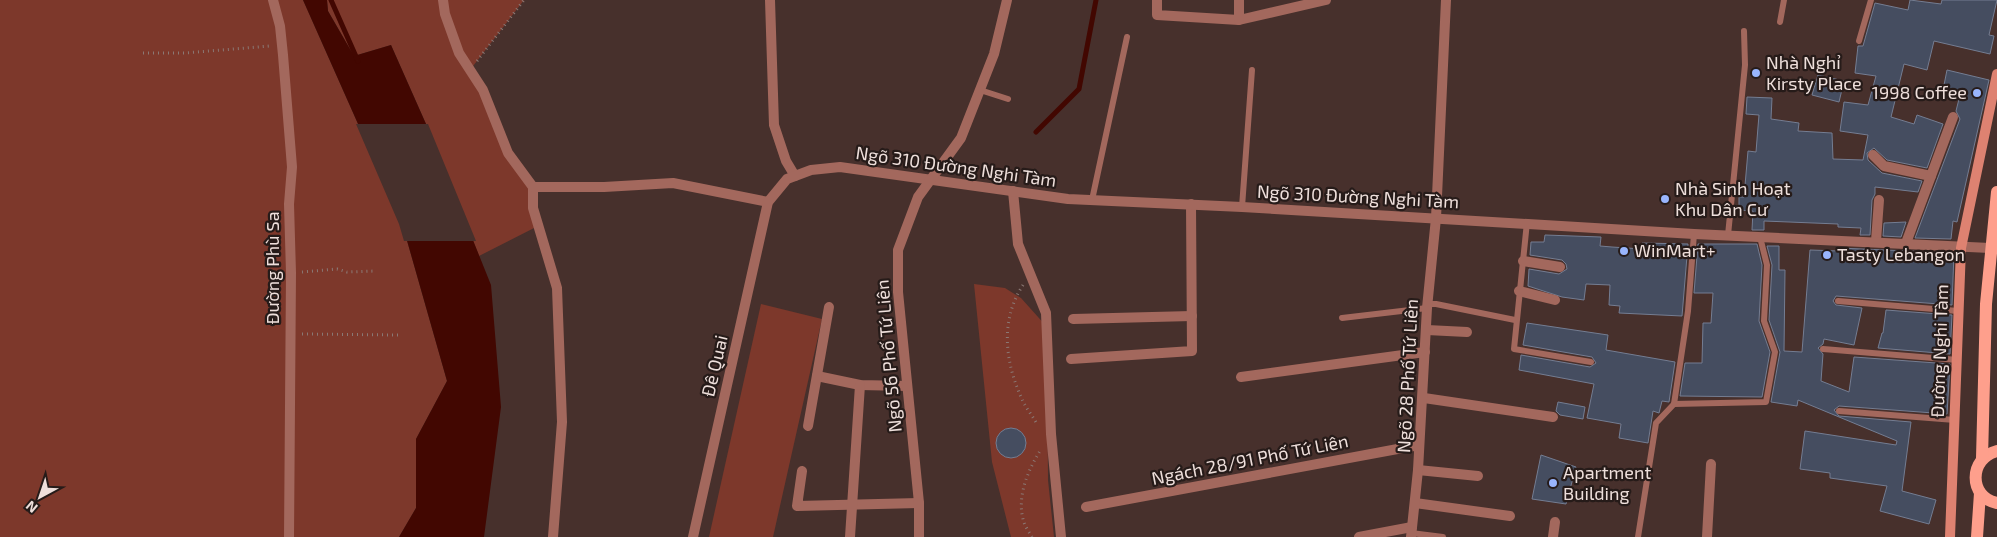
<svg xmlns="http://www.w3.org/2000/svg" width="1997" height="537" viewBox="0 0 1997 537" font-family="'Exo 2',sans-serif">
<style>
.green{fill:#7d382b}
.water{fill:#420701}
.pier{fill:#47302c}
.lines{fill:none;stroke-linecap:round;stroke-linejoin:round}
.stream{stroke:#420701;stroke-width:5}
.building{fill:#454d60;stroke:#747d92}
.path{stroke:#8b7874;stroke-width:3;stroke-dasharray:1 4;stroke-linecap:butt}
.lane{stroke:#a3685d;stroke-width:6}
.street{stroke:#a3685d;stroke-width:10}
.secondary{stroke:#de8271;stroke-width:10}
.primary{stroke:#fe9f8c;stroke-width:12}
.poi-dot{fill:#99b5fd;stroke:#261b19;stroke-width:2}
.labels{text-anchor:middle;stroke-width:4.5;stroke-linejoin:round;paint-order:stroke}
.poi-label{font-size:18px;fill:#eedfdb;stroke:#261b19;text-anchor:start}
.street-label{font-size:18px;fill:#eedfdb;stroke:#261b19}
</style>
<rect width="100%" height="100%" fill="#47302c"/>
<!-- green -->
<g class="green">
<path d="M0,0H303L402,223L447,381L416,439V508L399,537H0Z"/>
<path d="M327,0H524L470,70L508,153L533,187L538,226L479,256L430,133L391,45L354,56L328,11Z"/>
<path d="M974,284L1005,288L1021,298L1047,327L1048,480L1054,537H1011L992,462Z"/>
<path d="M761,304L822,319L773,537H709Z"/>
</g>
<!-- water -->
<path class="water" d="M303,0H327L328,11L354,56L391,45L430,133L491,285L501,407L484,537H399L416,508V439L447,381L402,223Z"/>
<!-- pier -->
<path class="pier" d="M356,124H428L476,241H404L399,224Z"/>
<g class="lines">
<!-- stream -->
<g class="stream">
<path d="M331,0L358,61"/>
<path d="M1036,132L1079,89L1096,0"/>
</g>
</g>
<!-- building -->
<g class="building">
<path d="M1910,0L1941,4L1942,0H1997L1989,35L1994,36L1990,54L1934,41L1927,70L1904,64L1891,117L1914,124L1917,115L1943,124L1927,168L1887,160L1874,148L1867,153L1868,160L1882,173L1922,181L1918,192L1875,187V194L1872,200L1870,235H1860L1861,228L1838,227V224L1764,221V230H1752L1753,211L1739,210V197H1744L1748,151L1756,152L1758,127L1759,115L1746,114L1747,97L1772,98L1771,119L1799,123L1798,131L1832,133L1833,159L1863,160L1868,135L1840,131L1844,102L1868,105L1876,76L1855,73L1858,46H1863L1875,3L1908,10Z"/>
<path d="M1947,70L1989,80L1957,222L1953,221L1951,239L1915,238L1960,119L1956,111L1960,95L1943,90Z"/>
<path d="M1818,75L1844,81L1839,102L1812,95Z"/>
<path d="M1906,222L1901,237L1883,236L1884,223Z"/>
<path d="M1545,235L1601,237L1600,246L1612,247L1642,249V243L1688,244L1682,316L1619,313L1620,306L1609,305L1610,285L1586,284L1584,300L1562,297L1528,286L1529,269L1559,274L1567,269L1566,264L1562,260L1530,255L1531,242H1544Z"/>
<path d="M1698,244H1757L1762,265L1759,321L1770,352L1762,397L1680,396L1685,363H1702L1703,323H1711L1713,293H1694Z"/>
<path d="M1767,246H1779V270H1785L1784,351L1802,352L1810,250L1839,251V248L1954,253L1952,305L1836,296L1833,301L1836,305L1862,308L1854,345L1824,339L1823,344L1818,348L1823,354L1821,381L1849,392L1854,357L1950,364L1947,414L1839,406L1834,410L1839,416L1911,422L1902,491L1936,500L1929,524L1880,511L1887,486L1830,478V473L1800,469L1805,431L1896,445L1897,441L1798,400L1797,406L1771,402L1780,352L1769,320L1772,265Z"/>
<path d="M1886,310L1952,315L1950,354L1878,348L1882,333H1883Z"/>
<path d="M1527,323L1608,335L1606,350L1675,362L1669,402L1662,401L1659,413L1653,411L1648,443L1619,438L1621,424L1587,418L1594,384L1519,370L1521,355L1590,367L1596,363L1592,357L1523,345Z"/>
<path d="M1558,402L1585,407L1583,419L1560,415L1556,411Z"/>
<circle cx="1011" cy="443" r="15"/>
<path d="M1541,455L1576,467L1566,504L1532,499Z"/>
</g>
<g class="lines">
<!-- path -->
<g class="path">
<path d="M143,53H185L270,46"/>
<path d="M477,61L524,0"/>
<path d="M302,272L337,269L347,272L376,271"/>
<path d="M1023,285C1000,320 1005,361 1021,397C1025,407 1032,415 1037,424"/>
<path d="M302,334L398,335"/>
<path d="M1032,537C1029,532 1024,525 1023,519C1017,496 1028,470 1040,451"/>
</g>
<!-- lane -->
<g class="lane">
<path d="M1780,22L1784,0"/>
<path d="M1859,41L1871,0"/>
<path d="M980,90L1008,99"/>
<path d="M1092,200L1127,37"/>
<path d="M1242,207L1252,70"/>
<path d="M1527,222L1514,349L1591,362"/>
<path d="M1728,235L1745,65L1744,31"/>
<path d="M1838,301L1958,311"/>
<path d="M1428,304H1436L1515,320"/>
<path d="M1342,318L1427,308"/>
<path d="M1823,349L1958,360"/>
<path d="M1674,404L1766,402L1775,352L1764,321L1767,265L1760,237"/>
<path d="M1839,411L1955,420"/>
<path d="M1411,533L1443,537"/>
<path d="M1638,537L1656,423L1674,404L1688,311L1694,234"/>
</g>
<!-- street -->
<g class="street">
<path d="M273,0L280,26L283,55L292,167L289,204L291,273L289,537"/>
<path d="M443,0L445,14L459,53L483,90L508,153L533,187V208L557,288L562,422L553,537"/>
<path d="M770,0L774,125L786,161L795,176"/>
<path d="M1157,0V15L1239,20L1326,0"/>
<path d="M1239,20V0"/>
<path d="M1873,155L1884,166L1931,176"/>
<path d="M533,187H604L673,183L768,202"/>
<path d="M1013,191L1018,244L1046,313L1051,434L1061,537"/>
<path d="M1876,241L1879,200"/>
<path d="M1906,243L1953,117"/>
<path d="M1523,261L1560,267"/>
<path d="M1519,291L1555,300"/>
<path d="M1073,319L1192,316"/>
<path d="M1427,330L1467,332"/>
<path d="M1071,359L1192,351L1191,204"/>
<path d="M817,376L860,385L907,386"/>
<path d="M1241,377L1425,352"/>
<path d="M1424,398L1553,417"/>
<path d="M808,426L829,307"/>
<path d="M1418,470L1478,476"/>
<path d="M802,471L797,506L919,503"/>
<path d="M1415,503L1510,516"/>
<path d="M1086,507L1419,445"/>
<path d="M693,537L768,202L787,179L811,170L840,167L1068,199L1242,207L1694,234L1990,248"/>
<path d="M850,537L860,385"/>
<path d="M919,537V503L898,292V250L918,197L961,138L994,54L1007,0"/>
<path d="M1359,537L1412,527"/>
<path d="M1411,537L1418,470L1427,308L1436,218L1446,0"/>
<path d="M1553,537L1555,522"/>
<path d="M1707,537L1711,464"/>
</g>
<!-- secondary -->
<path class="secondary" d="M1950,537L1961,248L1997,74"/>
<!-- primary -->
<g class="primary">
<path d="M1997,451C1969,458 1968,497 1997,503"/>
<path d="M1982,458L1986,304L1997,192"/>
<path d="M1977,537L1980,493"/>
</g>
</g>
<!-- markers -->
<g class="poi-dot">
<circle cx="1756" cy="73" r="5"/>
<circle cx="1977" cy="93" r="5"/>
<circle cx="1665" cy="199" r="5"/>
<circle cx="1624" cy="251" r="5"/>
<circle cx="1827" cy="255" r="5"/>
<circle cx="1553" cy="483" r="5"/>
</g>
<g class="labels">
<!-- poi labels -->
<g class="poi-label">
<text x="1766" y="69">Nhà Nghỉ<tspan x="1766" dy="21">Kirsty Place</tspan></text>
<text x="1967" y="99" text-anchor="end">1998 Coffee</text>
<text x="1675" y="195">Nhà Sinh Hoạt<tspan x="1675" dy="21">Khu Dân Cư</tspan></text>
<text x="1634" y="257">WinMart+</text>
<text x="1837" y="261">Tasty Lebangon</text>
<text x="1563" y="479">Apartment<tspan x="1563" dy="21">Building</tspan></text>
</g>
<!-- street labels -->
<g class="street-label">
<text transform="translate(956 167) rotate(8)" y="6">Ngõ 310 Đường Nghi Tàm</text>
<text transform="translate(1358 197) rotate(3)" y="6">Ngõ 310 Đường Nghi Tàm</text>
<text transform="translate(273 268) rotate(-90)" y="6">Đường Phù Sa</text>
<text transform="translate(1940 351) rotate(-88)" y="6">Đường Nghi Tàm</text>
<text transform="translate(889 356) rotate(-95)" y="6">Ngõ 56 Phố Tứ Liên</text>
<text transform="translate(715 366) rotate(-77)" y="6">Đê Quai</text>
<text transform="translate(1408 376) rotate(-87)" y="6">Ngõ 28 Phố Tứ Liên</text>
<text transform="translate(1250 460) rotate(-11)" y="6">Ngách 28/91 Phố Tứ Liên</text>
</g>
</g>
<!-- north arrow -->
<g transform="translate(40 497) rotate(220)" stroke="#261b19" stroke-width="4" paint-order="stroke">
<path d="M0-4L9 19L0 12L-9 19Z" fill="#eedfdb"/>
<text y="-8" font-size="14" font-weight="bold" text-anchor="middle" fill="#eedfdb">N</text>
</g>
</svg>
